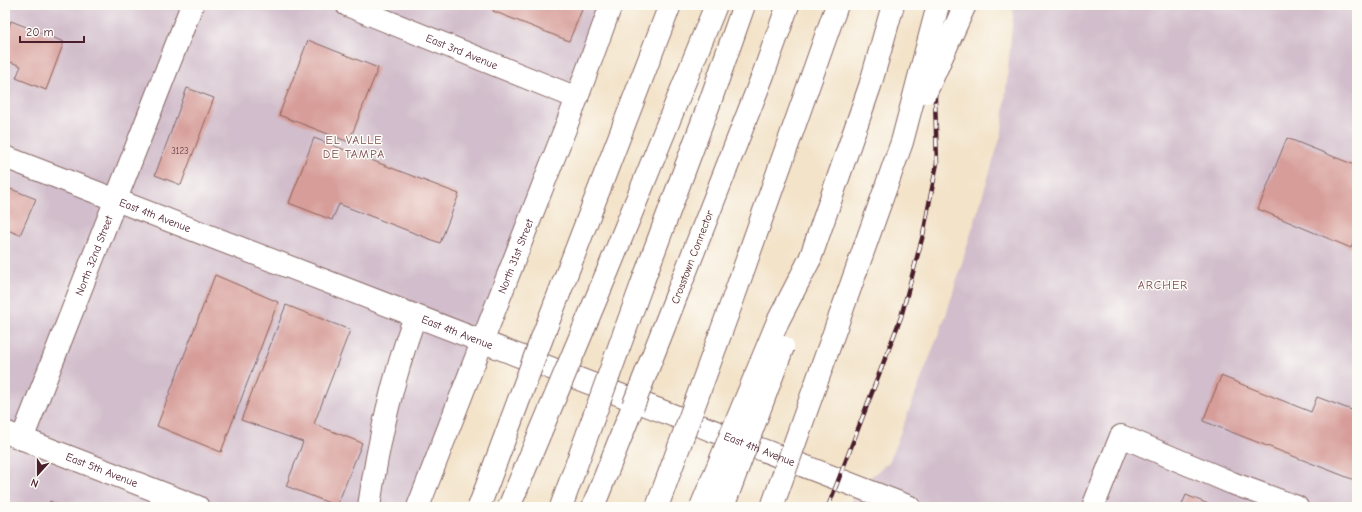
<svg xmlns="http://www.w3.org/2000/svg" width="1362" height="512" viewBox="0 0 1362 512" font-family="'Comic Neue',sans-serif">
<style>
.industrial{fill:#d1bdcb}
.building{fill:#d79d99}
.lines{fill:none;stroke-linecap:round;stroke-linejoin:round}
.minor-casing{stroke:#856462;stroke-width:24}
.highway-casing{stroke:#856462;stroke-width:24}
.minor{stroke:#fff;stroke-width:22}
.highway{stroke:#fff;stroke-width:22}
.rail-casing{stroke:#4a1f2b;stroke-width:4.5}
.rail{stroke:#fdfcf7;stroke-width:3;stroke-dasharray:9;stroke-linecap:butt}
.highway-bridge-casing{stroke:#856462;stroke-width:24;stroke-linecap:butt}
.highway-bridge{stroke:#fff;stroke-width:22}
.labels{text-anchor:middle;stroke-width:3;stroke-linejoin:round;paint-order:stroke}
.number-label{font-size:9px;fill:#6d3e46}
.street-label{font-size:11px;fill:#4a1f2b;stroke:#fdfcf7}
.neighbourhood-label{font-size:12px;letter-spacing:1px;fill:#7b4b52;stroke:#fdfcf7}
</style>
<rect width="100%" height="100%" fill="#fdfcf7"/>
<filter id="ink" filterUnits="userSpaceOnUse"><feTurbulence type="fractalNoise" baseFrequency=".025" numOctaves="2"/><feDisplacementMap in="SourceGraphic" scale="8" xChannelSelector="R" yChannelSelector="G"/><feConvolveMatrix kernelMatrix="1 2 1 2 8 2 1 2 1" color-interpolation-filters="sRGB"/></filter>
<filter id="wash" filterUnits="userSpaceOnUse"><feTurbulence type="fractalNoise" baseFrequency=".012" numOctaves="4" result="noise"/><feDisplacementMap in="SourceGraphic" scale="16" xChannelSelector="R" yChannelSelector="G"/><feGaussianBlur stdDeviation="0.9" result="paint"/><feColorMatrix in="noise" values="0 0 0 0 0 0 0 0 0 0 0 0 0 0 0 0 0 1.4 0 .05"/><feComposite in="paint" operator="in"/></filter>
<g filter="url(#wash)">
<rect width="100%" height="100%" fill="#f3e3c9"/>
<!-- industrial -->
<g class="industrial">
<path d="M5,5H601L417,507H5Z"/>
<path d="M1014,5H1357V507H849L856,489L889,462L946,315L1002,132Z"/>
</g>
<g id="blocks">
<!-- building -->
<g class="building">
<path d="M496,5H584L569,41L493,11Z"/>
<path d="M11,21L64,42L46,90L16,78L21,66L5,60V37Z"/>
<path d="M308,40L378,68L349,142L279,115Z"/>
<path d="M187,88L214,98L181,185L155,175Z"/>
<path d="M314,138L459,194L440,243L339,204L332,220L289,203Z"/>
<path d="M1287,138L1357,166V234L1351,248L1258,209Z"/>
<path d="M11,189L36,199L20,235L5,229V203Z"/>
<path d="M215,275L278,302L221,452L157,426Z"/>
<path d="M286,305L350,330L314,424L362,443L337,506L286,486L303,442L241,420Z"/>
<path d="M1221,376L1311,412L1317,397L1357,412V481L1203,421Z"/>
<path d="M1186,495L1216,507H1181Z"/>
<path d="M50,501L64,507H48Z"/>
</g>
</g>
</g>
<g filter="url(#ink)">
<use href="#blocks" fill-opacity="0" stroke="#856462" stroke-width="1"/>
<g class="lines">
<defs>
<g id="minor">
<path id="s1" d="M347,5L577,98"/>
<path id="s2" d="M5,157L910,507"/>
<path id="s3" d="M5,432L198,507"/>
<path id="s4" d="M22,439L192,5"/>
<path d="M369,507C378,442 393,378 415,316"/>
<path id="s5" d="M418,507L577,98L611,5"/>
<path d="M1093,507L1121,436L1232,483L1297,507"/>
</g>
<g id="highway">
<path d="M810,259L870,86L893,5"/>
<path d="M643,281L711,99L744,5"/>
<path d="M677,294L763,75L788,5"/>
<path d="M593,507L633,406"/>
</g>
</defs>
<!-- minor casing -->
<use href="#minor" class="minor-casing"/>
<!-- highway casing -->
<use href="#highway" class="highway-casing"/>
<!-- minor -->
<use href="#minor" class="minor"/>
<!-- highway -->
<use href="#highway" class="highway"/>
<defs>
<path id="rail" d="M828,507L901,317L923,235L937,163L933,35L927,5"/>
</defs>
<!-- rail casing -->
<use href="#rail" class="rail-casing"/>
<!-- rail -->
<use href="#rail" class="rail"/>
<defs>
<g id="highway-bridge">
<path d="M926,92L965,5"/>
<path d="M633,406L677,294"/>
<path d="M479,507L537,351L670,5"/>
<path d="M509,507L609,268L716,5"/>
<path d="M561,507L643,281"/>
<path d="M657,507L732,302L837,5"/>
<path d="M701,507L778,321L810,259"/>
<path d="M723,507L783,347"/>
<path d="M772,507L902,142L938,5"/>
</g>
</defs>
<!-- highway-bridge casing -->
<use href="#highway-bridge" class="highway-bridge-casing"/>
<!-- highway-bridge -->
<use href="#highway-bridge" class="highway-bridge"/>
</g>
</g>
<g class="labels">
<!-- number labels -->
<g class="number-label">
<text x="180" y="154">3123</text>
</g>
<!-- street labels -->
<g class="street-label">
<text dy="4" stroke="none"><textPath href="#s1" startOffset="124">East 3rd Avenue</textPath></text>
<text dy="4" stroke="none"><textPath href="#s2" startOffset="161">East 4th Avenue</textPath></text>
<text dy="4" stroke="none"><textPath href="#s4" startOffset="197">North 32nd Street</textPath></text>
<text dy="4" stroke="none"><textPath href="#s5" startOffset="269">North 31st Street</textPath></text>
<text transform="translate(692 257) rotate(-69)" y="4">Crosstown Connector</text>
<text dy="4" stroke="none"><textPath href="#s2" startOffset="485">East 4th Avenue</textPath></text>
<text dy="4" stroke="none"><textPath href="#s2" startOffset="809">East 4th Avenue</textPath></text>
<text dy="4" stroke="none"><textPath href="#s3" startOffset="104">East 5th Avenue</textPath></text>
</g>
<!-- neighbourhood labels -->
<g class="neighbourhood-label">
<text x="354" y="144">EL VALLE<tspan x="354" dy="14">DE TAMPA</tspan></text>
<text x="1163" y="289">ARCHER</text>
</g>
</g>
<!-- margin -->
<rect width="1362" height="512" fill="none" stroke="#fdfcf7" stroke-width="20"/>
<!-- north arrow -->
<g transform="translate(38 474) rotate(201)" stroke="#fdfcf7" stroke-width="3" paint-order="stroke">
<path d="M0-3L7 15L0 10L-7 15Z" fill="#4a1f2b"/>
<text y="-6" font-size="11" font-weight="bold" text-anchor="middle" fill="#4a1f2b">N</text>
</g>
<!-- scale -->
<path d="M20 36v6h64v-6" fill="none" stroke="#4a1f2b" stroke-width="2"/>
<text x="26" y="36" font-size="12" fill="#4a1f2b" stroke="#fdfcf7" stroke-width="3" paint-order="stroke">20 m</text>
</svg>
